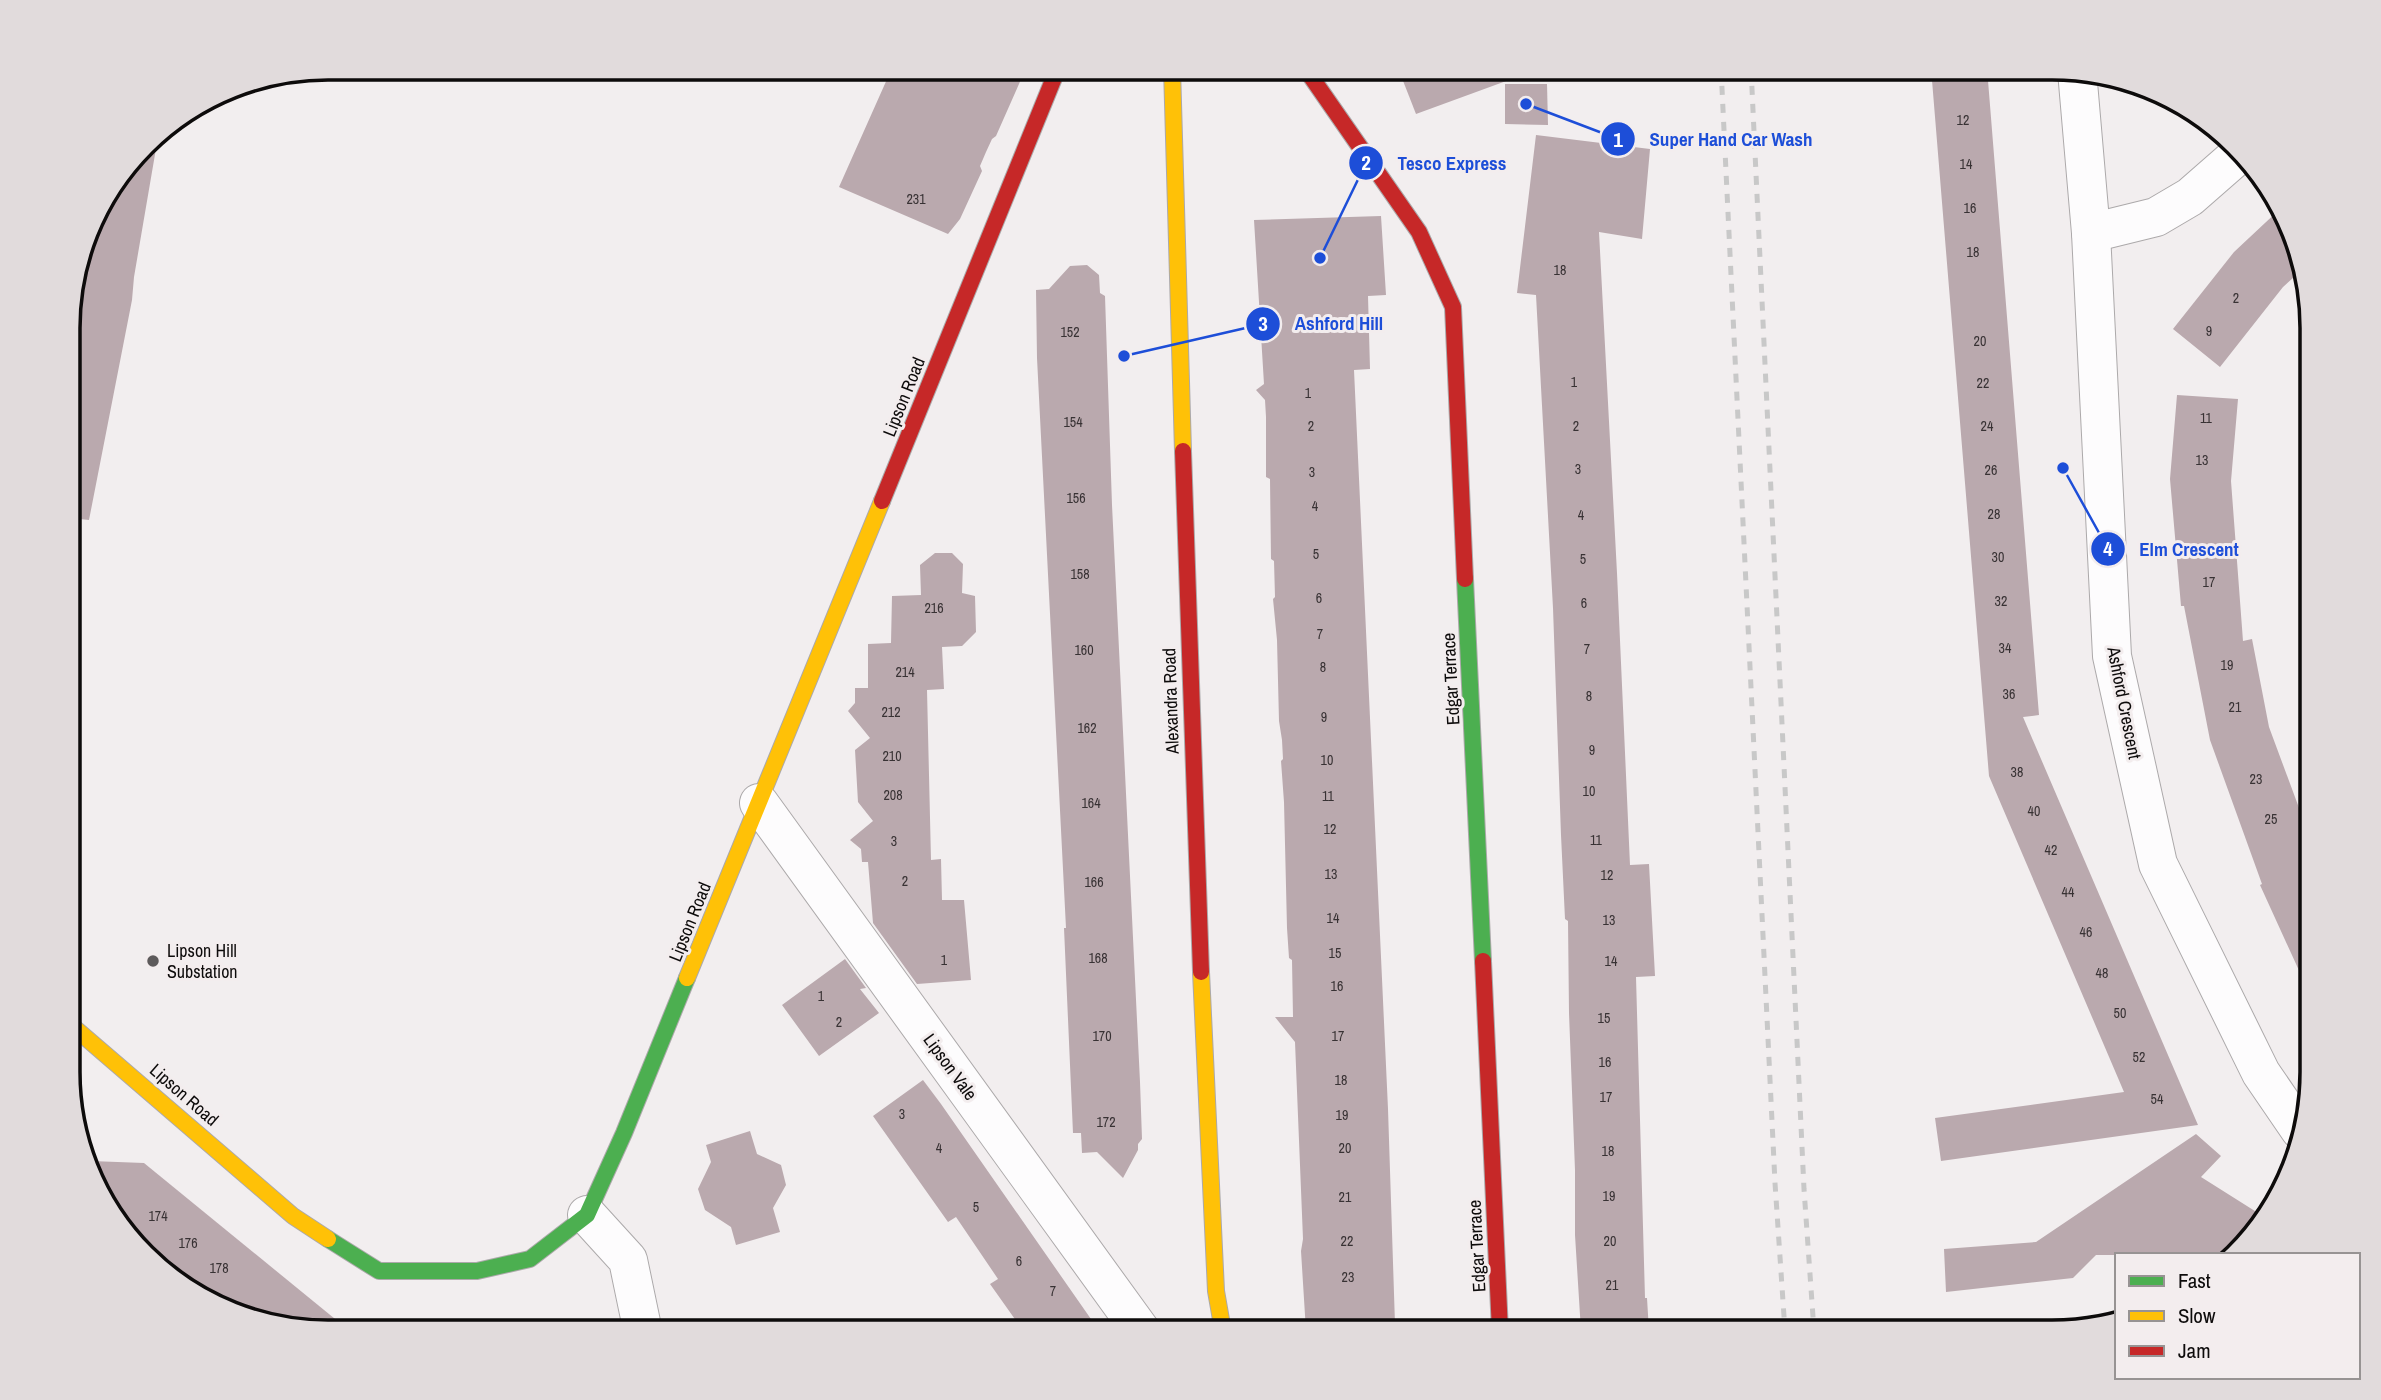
<svg xmlns="http://www.w3.org/2000/svg" width="2381" height="1400" viewBox="0 0 2381 1400" font-family="'Archivo Narrow',sans-serif">
<style>
.building{fill:#baa9ae}
.lines{fill:none;stroke-linecap:round;stroke-linejoin:round}
.street-casing{stroke:#aca9aa;stroke-width:40}
.fast-casing{stroke:#aca9aa;stroke-width:18}
.slow-casing{stroke:#aca9aa;stroke-width:18}
.jam-casing{stroke:#aca9aa;stroke-width:18}
.street{stroke:#fdfcfd;stroke-width:38}
.fast{stroke:#4caf50;stroke-width:16}
.slow{stroke:#ffc107;stroke-width:16}
.jam{stroke:#c62828;stroke-width:16}
.rail{stroke:#c8c8c8;stroke-width:5;stroke-dasharray:9 9;stroke-linecap:butt}
.poi-dot{fill:#5d5a5b;stroke:#f3edee;stroke-width:2.5}
.labels{text-anchor:middle;stroke-width:6;stroke-linejoin:round;paint-order:stroke}
.number-label{font-size:14px;fill:#383234}
.street-label{font-size:18px;fill:#0d0b0b;stroke:#f3edee}
.poi-label{font-size:18px;fill:#0d0b0b;stroke:#f3edee;text-anchor:start}
.rim{fill:none;stroke:#0d0b0b;stroke-width:3.5}
.leader{fill:none;stroke:#1d4ed8;stroke-width:2.5}
.callout-dot{fill:#1d4ed8;stroke:#f3edee;stroke-width:2.5}
.mark-label{font-size:21px;text-anchor:middle;font-weight:bold;fill:#fff}
.callout-label{font-size:19px;text-anchor:middle;font-weight:bold;fill:#1d4ed8;stroke:#f3edee;stroke-width:6;stroke-linejoin:round;paint-order:stroke}
</style>
<rect width="100%" height="100%" fill="#f2eeef"/>
<!-- building -->
<g class="building">
<path d="M892,68H1026L996,136L992,139L986,152L980,166L982,171L960,219L948,234L839,187Z"/>
<path d="M1398,68H1527L1528,73L1416,114Z"/>
<path d="M1931,68H1987L2039,715L2023,717L2198,1125L1941,1161L1935,1118L2124,1092L1989,776Z"/>
<path d="M1505,84H1547L1548,125L1505,124Z"/>
<path d="M159,131L134,277L132,300L89,520L70,518V295L96,212Z"/>
<path d="M1536,135L1650,149L1642,239L1599,232L1617,573L1630,865L1649,864L1655,976L1636,977L1645,1298H1647L1649,1331H1581L1575,1235V1170L1569,1013L1568,921L1565,919L1561,835L1553,608L1536,295L1517,293Z"/>
<path d="M2281,208L2299,245L2304,268L2283,287L2220,367L2173,329L2234,252Z"/>
<path d="M1381,216L1386,295L1368,296L1370,369L1354,370L1388,1109L1395,1324L1376,1325V1331H1306L1301,1251L1303,1239L1295,1042L1275,1017H1293L1292,960L1289,958L1287,928L1284,802L1281,761L1283,759L1282,740L1279,721L1277,640L1273,599L1275,597L1274,561L1271,559L1270,479L1266,477V417L1265,400L1256,390L1264,384L1254,220Z"/>
<path d="M1087,265L1099,275L1100,293L1105,296L1112,505L1140,1082L1142,1139L1138,1144V1150L1123,1178L1097,1152L1082,1153L1081,1133H1073L1064,928H1066L1037,358L1036,290L1049,289L1070,266Z"/>
<path d="M2177,395L2238,399L2231,481L2243,641L2252,639L2269,727L2312,843V999L2260,885L2262,884L2210,740L2184,606H2181L2170,479Z"/>
<path d="M935,553H952L963,564L962,593L975,596L976,632L962,646L942,647L944,689L927,690L931,860L941,859L942,900H964L971,980L917,984L873,923L868,862H862L861,849L850,840L873,821L858,802L855,750L870,738L848,711L855,703V688H868V644L891,643L892,596L921,595L920,565Z"/>
<path d="M845,959L866,988L860,989L879,1013L819,1056L782,1005Z"/>
<path d="M923,1080L941,1104L1100,1332H1024L990,1284L998,1279L956,1217L948,1222L873,1116Z"/>
<path d="M750,1131L757,1154L781,1165L786,1185L773,1208L780,1232L736,1245L731,1227L705,1210L698,1189L711,1162L706,1145Z"/>
<path d="M2196,1134L2221,1156L2201,1177L2266,1218L2237,1255H2096L2073,1278L1946,1292L1944,1249L2036,1242Z"/>
<path d="M91,1161L144,1163L351,1332H328L261,1323L198,1297L112,1216Z"/>
</g>
<g class="lines">
<defs>
<g id="street">
<path d="M2077,71L2091,233L2112,656L2158,864L2261,1073L2300,1130"/>
<path d="M2091,233L2156,217L2190,197L2238,155"/>
<path d="M759,803L1141,1331"/>
<path d="M587,1215L628,1260L643,1332"/>
</g>
<g id="fast">
<path d="M1465,579L1483,961"/>
<path d="M328,1239L379,1271H477L530,1259L587,1215L624,1133L687,978"/>
</g>
<g id="slow">
<path d="M1172,68L1183,451"/>
<path d="M1201,972L1216,1291L1223,1331"/>
<path d="M687,978L882,501"/>
<path d="M70,1024L293,1216L328,1239"/>
</g>
<g id="jam">
<path d="M1305,68L1419,232L1453,307L1465,579"/>
<path d="M1183,451L1201,972"/>
<path d="M882,501L1058,68"/>
<path d="M1483,961L1500,1331"/>
</g>
</defs>
<!-- street casing -->
<use href="#street" class="street-casing"/>
<!-- fast casing -->
<use href="#fast" class="fast-casing"/>
<!-- slow casing -->
<use href="#slow" class="slow-casing"/>
<!-- jam casing -->
<use href="#jam" class="jam-casing"/>
<!-- street -->
<use href="#street" class="street"/>
<!-- fast -->
<use href="#fast" class="fast"/>
<!-- slow -->
<use href="#slow" class="slow"/>
<!-- jam -->
<use href="#jam" class="jam"/>
<!-- rail -->
<g class="rail">
<path d="M1721,68L1775,1183L1785,1331"/>
<path d="M1751,68L1804,1189L1814,1331"/>
</g>
</g>
<!-- markers -->
<circle class="poi-dot" cx="153" cy="961" r="7"/>
<g class="labels">
<!-- number labels -->
<g class="number-label">
<text x="1963" y="125">12</text>
<text x="1966" y="169">14</text>
<text x="916" y="204">231</text>
<text x="1970" y="213">16</text>
<text x="1973" y="257">18</text>
<text x="1560" y="275">18</text>
<text x="2236" y="303">2</text>
<text x="2209" y="336">9</text>
<text x="1070" y="337">152</text>
<text x="1980" y="346">20</text>
<text x="1574" y="387">1</text>
<text x="1983" y="388">22</text>
<text x="1308" y="398">1</text>
<text x="2206" y="423">11</text>
<text x="1073" y="427">154</text>
<text x="1311" y="431">2</text>
<text x="1576" y="431">2</text>
<text x="1987" y="431">24</text>
<text x="2202" y="465">13</text>
<text x="1578" y="474">3</text>
<text x="1991" y="475">26</text>
<text x="1312" y="477">3</text>
<text x="1076" y="503">156</text>
<text x="1315" y="511">4</text>
<text x="1994" y="519">28</text>
<text x="1581" y="520">4</text>
<text x="1316" y="559">5</text>
<text x="1998" y="562">30</text>
<text x="1583" y="564">5</text>
<text x="1080" y="579">158</text>
<text x="2209" y="587">17</text>
<text x="1319" y="603">6</text>
<text x="2001" y="606">32</text>
<text x="1584" y="608">6</text>
<text x="934" y="613">216</text>
<text x="1320" y="639">7</text>
<text x="2005" y="653">34</text>
<text x="1587" y="654">7</text>
<text x="1084" y="655">160</text>
<text x="2227" y="670">19</text>
<text x="1323" y="672">8</text>
<text x="905" y="677">214</text>
<text x="2009" y="699">36</text>
<text x="1589" y="701">8</text>
<text x="2235" y="712">21</text>
<text x="891" y="717">212</text>
<text x="1324" y="722">9</text>
<text x="1087" y="733">162</text>
<text x="1592" y="755">9</text>
<text x="892" y="761">210</text>
<text x="1327" y="765">10</text>
<text x="2017" y="777">38</text>
<text x="2256" y="784">23</text>
<text x="1589" y="796">10</text>
<text x="893" y="800">208</text>
<text x="1328" y="801">11</text>
<text x="1091" y="808">164</text>
<text x="2034" y="816">40</text>
<text x="2271" y="824">25</text>
<text x="1330" y="834">12</text>
<text x="1596" y="845">11</text>
<text x="894" y="846">3</text>
<text x="2051" y="855">42</text>
<text x="1331" y="879">13</text>
<text x="1607" y="880">12</text>
<text x="905" y="886">2</text>
<text x="1094" y="887">166</text>
<text x="2068" y="897">44</text>
<text x="1333" y="923">14</text>
<text x="1609" y="925">13</text>
<text x="2086" y="937">46</text>
<text x="1335" y="958">15</text>
<text x="1098" y="963">168</text>
<text x="944" y="965">1</text>
<text x="1611" y="966">14</text>
<text x="2102" y="978">48</text>
<text x="1337" y="991">16</text>
<text x="821" y="1001">1</text>
<text x="2120" y="1018">50</text>
<text x="1604" y="1023">15</text>
<text x="839" y="1027">2</text>
<text x="1102" y="1041">170</text>
<text x="1338" y="1041">17</text>
<text x="2139" y="1062">52</text>
<text x="1605" y="1067">16</text>
<text x="1341" y="1085">18</text>
<text x="1606" y="1102">17</text>
<text x="2157" y="1104">54</text>
<text x="902" y="1119">3</text>
<text x="1342" y="1120">19</text>
<text x="1106" y="1127">172</text>
<text x="939" y="1153">4</text>
<text x="1345" y="1153">20</text>
<text x="1608" y="1156">18</text>
<text x="1609" y="1201">19</text>
<text x="1345" y="1202">21</text>
<text x="976" y="1212">5</text>
<text x="158" y="1221">174</text>
<text x="1347" y="1246">22</text>
<text x="1610" y="1246">20</text>
<text x="188" y="1248">176</text>
<text x="1019" y="1266">6</text>
<text x="219" y="1273">178</text>
<text x="1348" y="1282">23</text>
<text x="1612" y="1290">21</text>
<text x="1053" y="1296">7</text>
</g>
<!-- street labels -->
<g class="street-label">
<text transform="translate(904 397) rotate(-68)" y="6">Lipson Road</text>
<text transform="translate(1451 679) rotate(-93)" y="6">Edgar Terrace</text>
<text transform="translate(1171 701) rotate(-92)" y="6">Alexandra Road</text>
<text transform="translate(2124 703) rotate(79)" y="6">Ashford Crescent</text>
<text transform="translate(690 922) rotate(-68)" y="6">Lipson Road</text>
<text transform="translate(950 1067) rotate(54)" y="6">Lipson Vale</text>
<text transform="translate(184 1095) rotate(41)" y="6">Lipson Road</text>
<text transform="translate(1477 1246) rotate(-93)" y="6">Edgar Terrace</text>
</g>
<!-- poi labels -->
<g class="poi-label">
<text x="167" y="957">Lipson Hill<tspan x="167" dy="21">Substation</tspan></text>
</g>
</g>
<!-- crop -->
<path d="M0 0H2381V1400H0ZM328 80H2052A248 248 0 0 1 2300 328V1072A248 248 0 0 1 2052 1320H328A248 248 0 0 1 80 1072V328A248 248 0 0 1 328 80Z" fill="#e1dbdc" fill-rule="evenodd"/>
<path class="rim" d="M328 80H2052A248 248 0 0 1 2300 328V1072A248 248 0 0 1 2052 1320H328A248 248 0 0 1 80 1072V328A248 248 0 0 1 328 80Z"/>
<!-- callouts -->
<path class="leader" d="M1526 104L1618 139M1320 258L1366 163M1124 356L1263 324M2063 468L2108 549"/>
<g class="callout-dot">
<circle cx="1526" cy="104" r="7"/>
<circle cx="1320" cy="258" r="7"/>
<circle cx="1124" cy="356" r="7"/>
<circle cx="2063" cy="468" r="7"/>
<circle cx="1618" cy="139" r="18"/>
<circle cx="1366" cy="163" r="18"/>
<circle cx="1263" cy="324" r="18"/>
<circle cx="2108" cy="549" r="18"/>
</g>
<g class="mark-label">
<text x="1618" y="147">1</text>
<text x="1366" y="170">2</text>
<text x="1263" y="331">3</text>
<text x="2108" y="556">4</text>
</g>
<g class="callout-label">
<text x="1731" y="146">Super Hand Car Wash</text>
<text x="1452" y="170">Tesco Express</text>
<text x="1339" y="330">Ashford Hill</text>
<text x="2189" y="556">Elm Crescent</text>
</g>
<!-- legend -->
<rect x="2115" y="1253" width="245" height="126" fill="#f3edee" stroke="#979393" stroke-width="2"/>
<rect x="2129" y="1276" width="35" height="10" fill="#4caf50" stroke="#979393" stroke-width="2"/>
<text x="2178" y="1288" font-size="21" fill="#0d0b0b">Fast</text>
<rect x="2129" y="1311" width="35" height="10" fill="#ffc107" stroke="#979393" stroke-width="2"/>
<text x="2178" y="1323" font-size="21" fill="#0d0b0b">Slow</text>
<rect x="2129" y="1346" width="35" height="10" fill="#c62828" stroke="#979393" stroke-width="2"/>
<text x="2178" y="1358" font-size="21" fill="#0d0b0b">Jam</text>
</svg>
